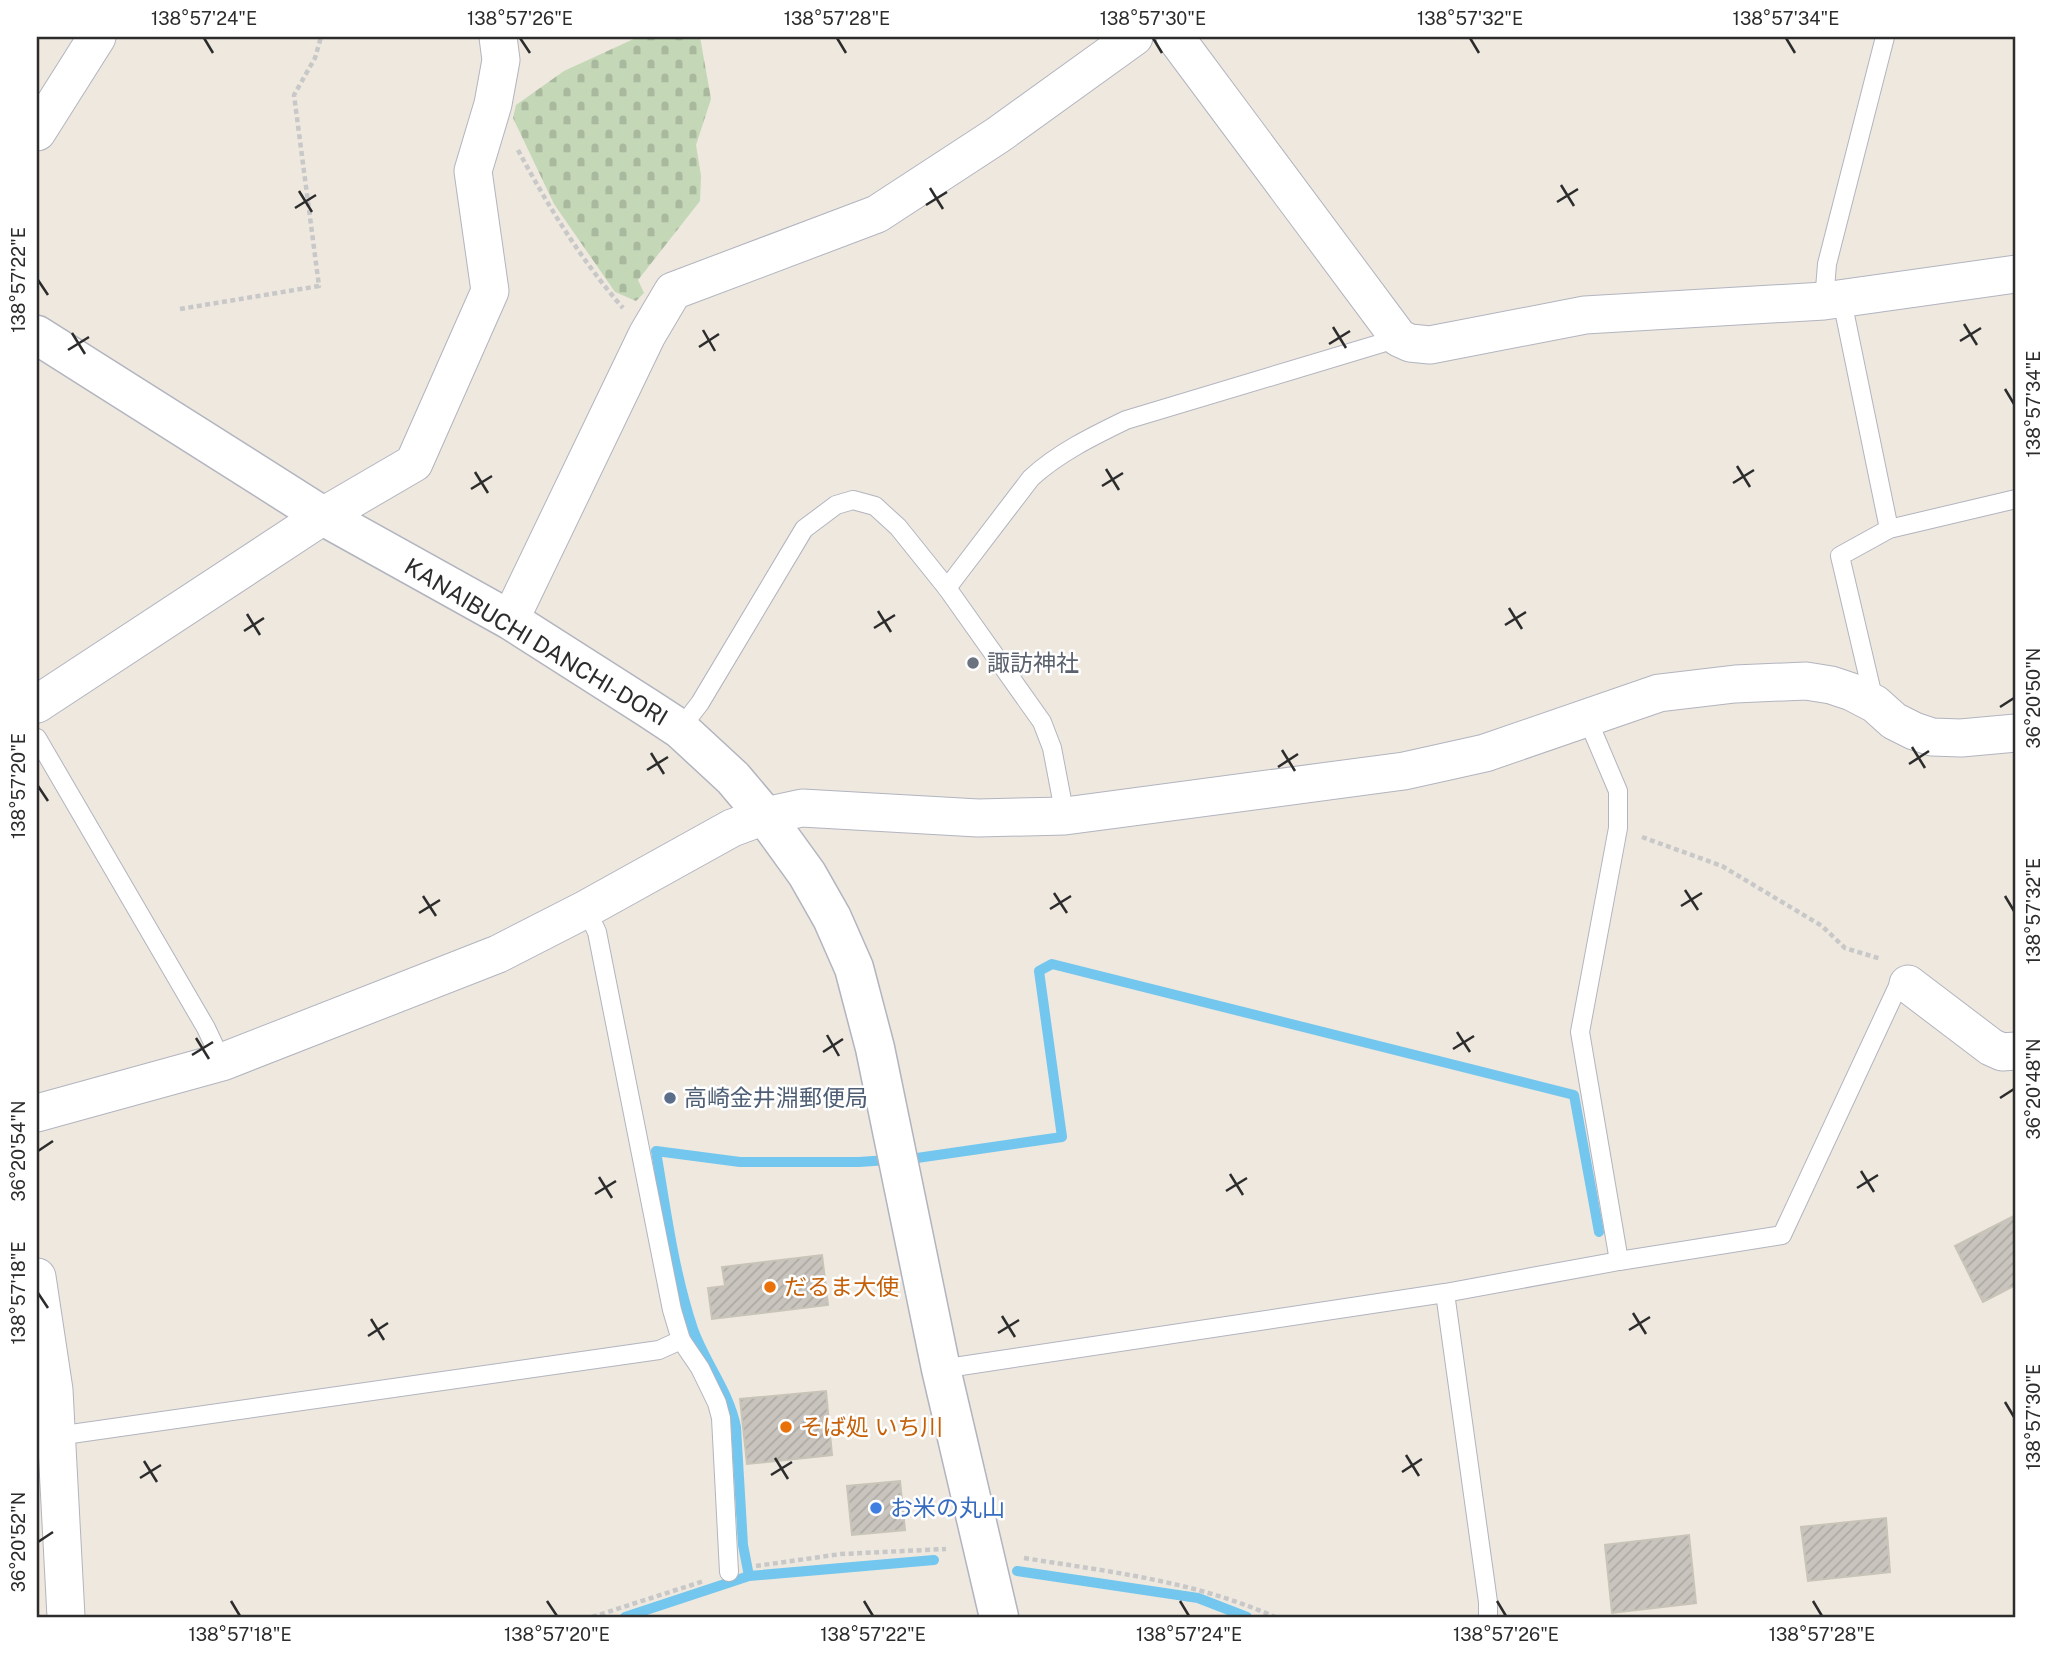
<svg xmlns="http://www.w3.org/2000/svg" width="2053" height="1654" viewBox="0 0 2053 1654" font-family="'Public Sans','Noto Sans JP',sans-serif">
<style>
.cemetery{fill:url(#cemetery-stones)}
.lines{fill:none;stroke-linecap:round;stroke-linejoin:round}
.stream{stroke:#73c6ee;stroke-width:10}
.building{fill:url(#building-hatch);stroke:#c9c4b8;stroke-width:2}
.service-casing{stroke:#b2b4bf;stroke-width:20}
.minor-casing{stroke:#b2b4bf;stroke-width:39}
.tertiary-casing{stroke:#b2b4bf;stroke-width:41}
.path{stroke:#c8c8c8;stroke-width:4.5;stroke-dasharray:5 3.5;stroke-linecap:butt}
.service{stroke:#fff;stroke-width:18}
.minor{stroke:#fff;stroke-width:37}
.tertiary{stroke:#fff;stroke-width:38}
.ticks{fill:none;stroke:#2c2c2c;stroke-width:2.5}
.worship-dot{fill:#6b7280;stroke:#fff;stroke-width:2.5}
.service-dot{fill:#5c6f8a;stroke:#fff;stroke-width:2.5}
.food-dot{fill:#e8710a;stroke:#fff;stroke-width:2.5}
.shop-dot{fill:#3f7fe0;stroke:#fff;stroke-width:2.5}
.labels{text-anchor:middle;stroke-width:5;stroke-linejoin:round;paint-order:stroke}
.street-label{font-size:23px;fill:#2c2c2c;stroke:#fff}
.worship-label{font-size:23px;fill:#5b616d;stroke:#fff;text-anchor:start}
.service-label{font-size:23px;fill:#4e5e75;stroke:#fff;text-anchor:start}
.food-label{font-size:23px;fill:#c56008;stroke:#fff;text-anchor:start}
.shop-label{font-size:23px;fill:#366cbe;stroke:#fff;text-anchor:start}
.neatline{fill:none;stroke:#2c2c2c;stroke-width:2.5}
.ticks-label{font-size:18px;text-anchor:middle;fill:#2c2c2c}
</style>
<defs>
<pattern id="cemetery-stones" width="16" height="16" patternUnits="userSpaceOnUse" patternTransform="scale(1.75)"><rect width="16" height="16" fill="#c4d7b6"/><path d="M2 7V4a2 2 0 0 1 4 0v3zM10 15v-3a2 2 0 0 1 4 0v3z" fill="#a9b99d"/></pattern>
<pattern id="building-hatch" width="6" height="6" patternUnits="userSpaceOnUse" patternTransform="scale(1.75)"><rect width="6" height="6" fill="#c9c5be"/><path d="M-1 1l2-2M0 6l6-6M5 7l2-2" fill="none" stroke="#ada9a3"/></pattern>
</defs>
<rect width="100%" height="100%" fill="#eee8df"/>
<!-- cemetery -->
<path class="cemetery" d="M638,37H700L711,99L696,145L701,176L700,201L638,280L644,293L636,301L615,292L554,204L513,118L516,105L564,71Z"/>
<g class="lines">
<!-- stream -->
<g class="stream">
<path d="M1017,1571L1198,1598L1247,1617"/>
<path d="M749,1576L743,1545L736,1427C729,1391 705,1363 693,1329C674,1272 666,1211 656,1151L740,1162H859L917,1158L1062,1137L1039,971L1052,964L1574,1095L1599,1232"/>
<path d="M625,1617L749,1576L934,1560"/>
</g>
</g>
<!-- building -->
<g class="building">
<path d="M2016,1215V1285L1983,1302L1955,1246Z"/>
<path d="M822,1255L828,1305L712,1319L708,1288L725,1286L722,1267Z"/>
<path d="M826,1391L832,1455L747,1464L740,1399Z"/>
<path d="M900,1481L905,1530L852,1535L847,1486Z"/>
<path d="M1886,1518L1890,1572L1808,1581L1801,1527Z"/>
<path d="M1689,1535L1696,1603L1612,1613L1605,1545Z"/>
</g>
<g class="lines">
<defs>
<g id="service">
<path d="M1844,298L1845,315L1889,529"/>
<path d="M1824,301L1827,264L1885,37"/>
<path d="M947,588L1031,478C1058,453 1093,436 1126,420L1399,338"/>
<path d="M1874,701L1840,556L1889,529L2016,499"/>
<path d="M1587,718L1618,791V828L1580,1032L1619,1261"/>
<path d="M680,729L700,703L804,529L836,505L853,500L875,506L898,527L947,588L1042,722L1052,748L1065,816"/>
<path d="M37,738L206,1028L222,1062"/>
<path d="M586,909L597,932L672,1310L681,1340L700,1368L717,1403L721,1418L729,1572"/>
<path d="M1445,1293L1488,1602V1617"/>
<path d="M941,1369L1445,1293L1619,1261L1782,1235L1898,986L1908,984"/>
<path d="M57,1436L659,1350L681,1340"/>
</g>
<g id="minor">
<path d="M1175,37L1399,338L1410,343L1430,345L1585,315L1824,301L2016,274"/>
<path d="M37,132L97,37"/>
<path d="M510,620L647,335L673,291L877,214L998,135L1134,37"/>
<path d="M37,704L323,516L414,463L490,291L473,171L493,104L501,60L498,37"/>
<path d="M1908,984L1991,1047L2002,1052L2016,1051"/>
<path d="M37,1113L222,1062L498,954L586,909L732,828L765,816L802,808L978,818L1065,816L1404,771L1485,753L1659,693L1735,684L1806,681L1831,685L1852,692L1875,704L1894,721L1914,731L1932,737L1961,738L2016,733"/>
<path d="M37,1277L54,1390L66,1617"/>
</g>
<path id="tertiary" d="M37,335L323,516L510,620L648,708L680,729L733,778L765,816L807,874L832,918L854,968L875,1048L941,1369L999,1617"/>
</defs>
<!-- service casing -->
<use href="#service" class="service-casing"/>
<!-- minor casing -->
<use href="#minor" class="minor-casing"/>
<!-- tertiary casing -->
<use href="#tertiary" class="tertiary-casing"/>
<!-- path -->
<g class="path">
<path d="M518,150C548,206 581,260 623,308"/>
<path d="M180,309L319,286L294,95L315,58L321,37"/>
<path d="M1642,837L1722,866L1822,926L1845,948L1881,959"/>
<path d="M1024,1558C1111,1572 1194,1581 1275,1617"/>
<path d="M756,1566L841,1554L946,1549"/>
<path d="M592,1617L704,1581"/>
</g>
<!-- service -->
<use href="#service" class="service"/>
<!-- minor -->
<use href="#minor" class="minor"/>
<!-- tertiary -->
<use href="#tertiary" class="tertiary"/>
</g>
<!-- ticks -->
<path class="ticks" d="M204,38L213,53M520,38L530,53M837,38L846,53M1153,38L1162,53M1470,38L1479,53M1786,38L1795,53M1561,185L1574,206M930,188L943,209M299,191L312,212M1557,202L1578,189M926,205L947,192M295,208L316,195M38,280L48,295M1964,324L1977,345M1333,327L1346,348M703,330L715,351M72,333L85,354M1960,341L1981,328M1329,344L1350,331M699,347L719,334M68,350L89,337M2005,389L2014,404M1737,466L1750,487M1106,469L1119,490M475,472L488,493M1733,483L1754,470M1102,486L1123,473M471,489L492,476M1509,608L1522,629M878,611L891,632M247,614L260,635M1505,625L1526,612M874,628L895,615M244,631L264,618M2000,707L2014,698M1912,747L1925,768M1282,750L1295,771M651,753L664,774M1909,764L1929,751M1278,767L1298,754M647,770L668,757M38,786L48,801M1685,890L1698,910M1054,893L1067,913M423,896L436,916M2005,896L2014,911M1681,906L1702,893M1050,909L1071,896M419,913L440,900M1457,1032L1470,1052M827,1035L839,1056M196,1038L209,1059M1453,1049L1474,1036M823,1052L843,1039M192,1055L213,1042M2000,1098L2014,1089M38,1151L53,1141M1861,1171L1874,1192M1230,1174L1243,1195M599,1177L612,1198M1857,1188L1878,1175M1226,1191L1247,1178M595,1194L616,1181M38,1293L48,1308M1633,1313L1646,1334M1002,1316L1015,1337M371,1319L384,1340M1629,1330L1650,1317M998,1333L1019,1320M368,1336L388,1323M2005,1402L2014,1417M1406,1455L1419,1476M775,1458L788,1479M144,1461L157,1482M1402,1472L1422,1459M771,1475L792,1462M140,1478L161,1465M38,1542L53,1532M231,1601L240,1616M547,1601L557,1616M864,1601L873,1616M1180,1601L1189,1616M1497,1601L1506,1616M1813,1601L1822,1616"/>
<!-- markers -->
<circle class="worship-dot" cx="973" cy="663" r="7"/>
<circle class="service-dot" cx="670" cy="1098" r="7"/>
<g class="food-dot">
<circle cx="770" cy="1287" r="7"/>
<circle cx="786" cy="1427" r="7"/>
</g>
<circle class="shop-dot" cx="876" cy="1508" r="7"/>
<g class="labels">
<!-- street labels -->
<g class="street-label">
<text transform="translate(536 642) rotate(31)" y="8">KANAIBUCHI DANCHI-DORI</text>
</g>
<!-- worship labels -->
<g class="worship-label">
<text x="987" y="671">諏訪神社</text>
</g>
<!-- service labels -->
<g class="service-label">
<text x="684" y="1106">高崎金井淵郵便局</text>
</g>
<!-- food labels -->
<g class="food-label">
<text x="784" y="1295">だるま大使</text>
<text x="800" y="1435">そば処 いち川</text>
</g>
<!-- shop labels -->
<g class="shop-label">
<text x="890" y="1516">お米の丸山</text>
</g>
</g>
<!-- border -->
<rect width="2053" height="1654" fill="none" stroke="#ffffff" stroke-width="77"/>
<rect x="38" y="38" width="1976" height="1578" class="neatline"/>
<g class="ticks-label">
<text x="204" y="25">138°57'24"E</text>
<text x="520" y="25">138°57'26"E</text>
<text x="837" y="25">138°57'28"E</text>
<text x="1153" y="25">138°57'30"E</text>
<text x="1470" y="25">138°57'32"E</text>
<text x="1786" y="25">138°57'34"E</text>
<text transform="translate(19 280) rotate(-90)" y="6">138°57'22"E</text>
<text transform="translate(2034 404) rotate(-90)" y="6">138°57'34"E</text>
<text transform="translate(2034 698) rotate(-90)" y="6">36°20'50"N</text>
<text transform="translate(19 786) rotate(-90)" y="6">138°57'20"E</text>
<text transform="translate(2034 911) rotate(-90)" y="6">138°57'32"E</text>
<text transform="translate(2034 1089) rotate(-90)" y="6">36°20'48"N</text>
<text transform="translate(19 1151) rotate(-90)" y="6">36°20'54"N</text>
<text transform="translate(19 1293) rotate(-90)" y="6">138°57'18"E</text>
<text transform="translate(2034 1417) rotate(-90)" y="6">138°57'30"E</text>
<text transform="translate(19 1542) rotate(-90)" y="6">36°20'52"N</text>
<text x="240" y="1641">138°57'18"E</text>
<text x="557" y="1641">138°57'20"E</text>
<text x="873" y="1641">138°57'22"E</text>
<text x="1189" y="1641">138°57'24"E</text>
<text x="1506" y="1641">138°57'26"E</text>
<text x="1822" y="1641">138°57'28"E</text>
</g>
</svg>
